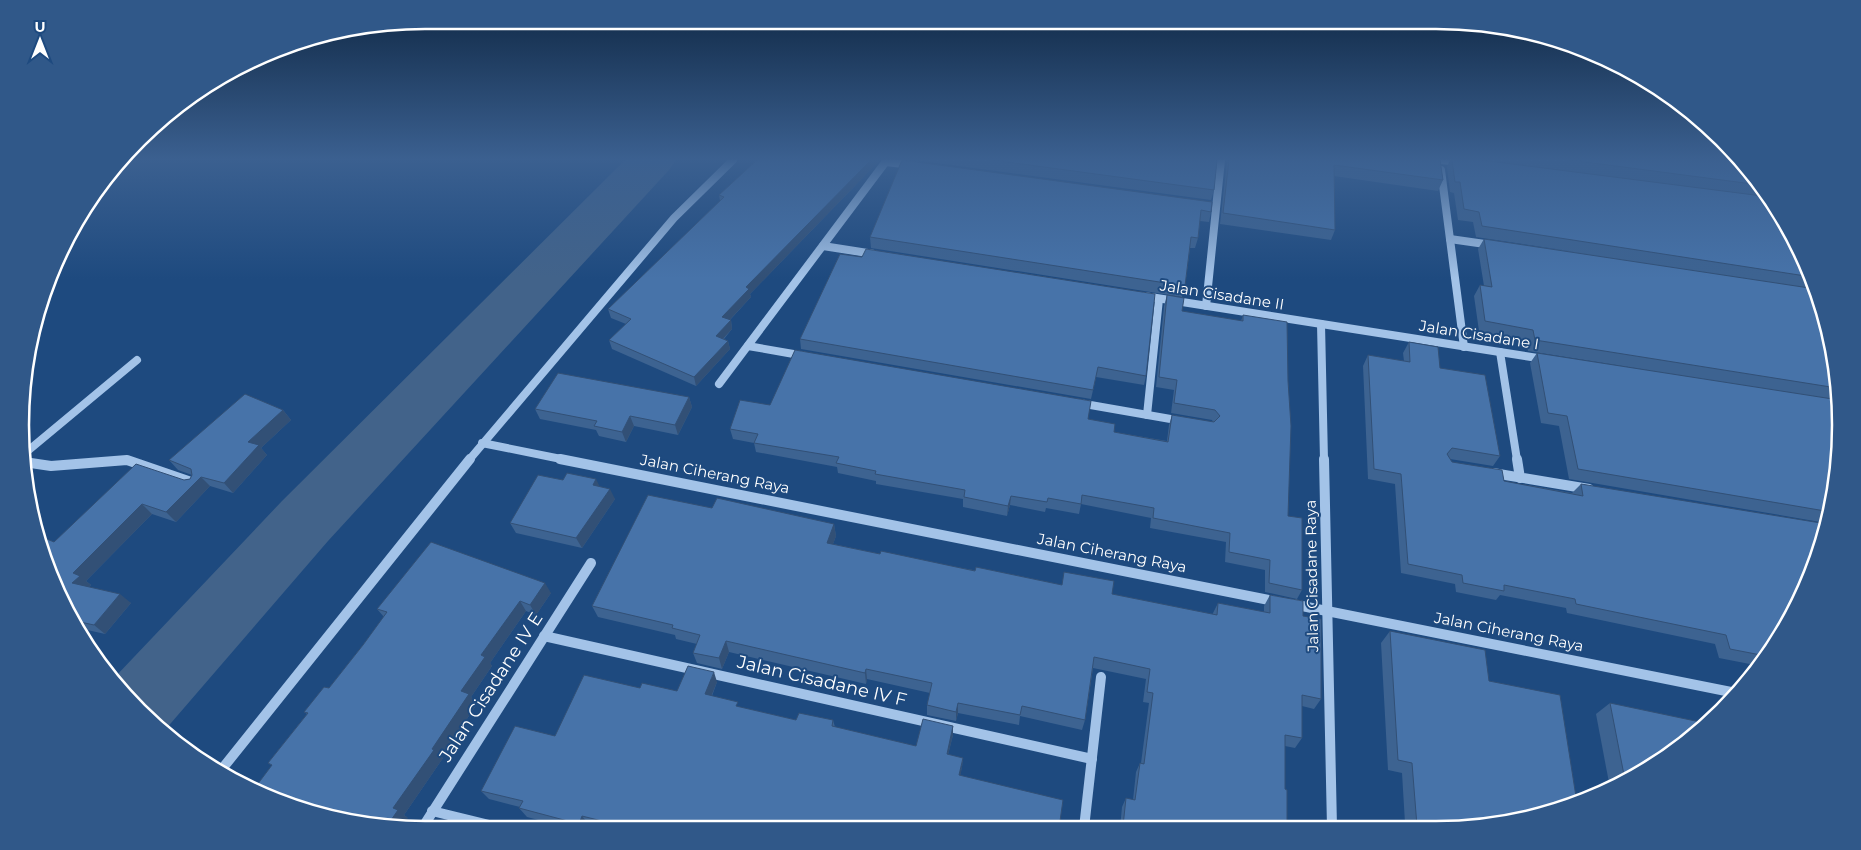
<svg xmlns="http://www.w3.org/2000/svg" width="1861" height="850" viewBox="0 0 1861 850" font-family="Montserrat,sans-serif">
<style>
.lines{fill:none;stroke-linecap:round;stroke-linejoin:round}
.river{fill:#42638a;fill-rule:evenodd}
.minor-far1{stroke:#a3c3e8;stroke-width:8}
.minor{stroke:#a3c3e8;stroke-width:10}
.wall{fill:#3d6391}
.shaded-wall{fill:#325076}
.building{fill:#4773a9;stroke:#325076}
.labels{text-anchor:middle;stroke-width:4;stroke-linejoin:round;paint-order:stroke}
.street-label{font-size:15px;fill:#fff;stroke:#1e4a7f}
.near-street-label{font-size:18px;fill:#fff;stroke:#1e4a7f}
.rim{fill:none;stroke:#fff;stroke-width:2.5}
</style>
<rect width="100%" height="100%" fill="#1e4a7f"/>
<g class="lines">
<!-- river -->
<path class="river" d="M625,160H676L669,170L328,541L165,730H158L115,677L282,501Z"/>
<!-- minor-far1 -->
<g class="minor-far1">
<path d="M1441,160L1460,162"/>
<path d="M886,162L911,165"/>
<path d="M1441,170L1464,347"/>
<path d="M1450,239L1492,245"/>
<path d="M823,246L874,254"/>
<path d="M1144,296L1544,359"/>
<path d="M1206,306L1221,160"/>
<path d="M1321,324L1324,460"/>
<path d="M748,346L805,356"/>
<path d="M1500,352L1517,460"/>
<path d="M719,384L887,160"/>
<path d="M1079,403L1182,421"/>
<path d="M1147,415L1159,299"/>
<path d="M482,443L566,460"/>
<path d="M24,454L137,360"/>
<path d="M469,460L674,218L733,160"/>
</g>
<!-- minor -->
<g class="minor">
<path d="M560,459L1279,602"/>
<path d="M1324,459L1332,827"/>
<path d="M1517,459L1520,478"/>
<path d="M24,462L51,466L127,460L194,483"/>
<path d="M1493,473L1589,489"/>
<path d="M1292,604L1736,693"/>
<path d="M544,636L1092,759"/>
<path d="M222,769L470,459"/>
<path d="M432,811L509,830"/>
<path d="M1084,828L1101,677"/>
<path d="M421,830L591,563"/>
</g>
</g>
<!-- wall -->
<g class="wall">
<path d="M757,160H880L750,294L751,297L730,320H731L732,329L724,339L728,341L730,349L696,386L612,349L609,340L626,324L611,318L608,309L720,201L719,195Z"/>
<path d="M914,160H1217L1214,190L1211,200Z"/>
<path d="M1226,160H1440L1443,180L1438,191L1334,176L1335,230L1331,240L1220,224L1227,161Z"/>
<path d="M1450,160H1740L1773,200L1810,270L1833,346L1841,425L1833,504L1827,524L1826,523L1569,479L1559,426L1541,423L1530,363L1537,353L1660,372L1528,351L1526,341L1479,331L1474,296L1480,285L1484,286L1478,249L1484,239L1576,252L1476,237L1473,222L1458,220L1454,193L1450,192L1447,167Z"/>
<path d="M1212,202L1211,212L1209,222L1200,221L1198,238L1195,248H1190L1185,286L1182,297L871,248L870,237Z"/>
<path d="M840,254L1146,376L1144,385L1096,377L1091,399L801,349L800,339Z"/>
<path d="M1167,295L1182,311L1241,321L1243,315L1288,516L1302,590L1297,599L1265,592V570L1225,562L1226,542L1150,528L1151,518L1081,504L1079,514L1046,508L1045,512L1010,505L1007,516L963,507V499L876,484V481L838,473L837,467L756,452L754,443L733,439L730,429L770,405L1088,419L1114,432L1167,441L1169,425L1172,415L1213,422L1212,420L1171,413L1174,390L1156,387L1164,306Z"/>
<path d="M1409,342L1440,368L1500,456L1493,466L1450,459L1452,462L1504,481L1572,493L1581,484L1810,580L1760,666L1719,658L1715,644L1567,613L1566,608L1500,595L1496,600L1456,592L1455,584L1401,573L1395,484L1368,479L1363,366L1368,355L1404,361L1403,353Z"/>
<path d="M689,397L692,407L678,435L634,426L626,442L599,436L596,430L540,419L535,409Z"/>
<path d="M283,410L291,420L261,448L267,455L233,493L210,486L176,522L152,514L86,581L91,585L89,587L131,603L105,634L74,627L42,555L54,542L184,480L190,479L192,475L178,470L169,460Z"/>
<path d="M563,480L600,487L615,499L582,548L516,533L510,523Z"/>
<path d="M712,508L834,524L836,536L833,544L880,554L1112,594L1212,615L1218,603L1264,612V606L1270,595L1303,616L1321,699L1314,709L1302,706V738L1295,748L1285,746V789L1287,827L1120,828L1122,807L1126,798L1133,800L1136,772L1140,763H1141L1149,703L1143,702L1146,679L1093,668L1085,720L1082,730L1020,716L1019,725L958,713L956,721L927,715V705L930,693L867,679L866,684L729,652L722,669L697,663L693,653L697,644L676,639L675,635L598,617L592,606Z"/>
<path d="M551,593L536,615L526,611L490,663L492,666L471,697L477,704L441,757L443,758L404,815L408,818L272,766L268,763L307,714L304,712L329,688L363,645L384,617L377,609Z"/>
<path d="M1390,631L1489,681V826L1401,827L1405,823L1402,773L1388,770L1381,643Z"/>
<path d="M717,682L712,696L739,707L796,720H833L835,727L916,746L953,726V735L948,755L963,758L962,767L960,775L1059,828L608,829L589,825L587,829L577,830L527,817L519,808L520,807L489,799L481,791L555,736L640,688L677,691Z"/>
<path d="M1610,703L1683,746L1610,788L1596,714Z"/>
</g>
<!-- shaded-wall -->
<g class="shaded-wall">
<path d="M871,160H880L750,294L751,297L724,326L722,317L746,287Z"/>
<path d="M731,320L732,329L718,344L716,336Z"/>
<path d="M728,341L730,349L696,386L694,377Z"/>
<path d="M689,397L692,407L678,435L675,425Z"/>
<path d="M283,410L291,420L261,448L267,455L233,493L224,483L248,442Z"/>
<path d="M630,416L634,426L626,442L622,432Z"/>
<path d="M201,477L210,486L176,522L166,512Z"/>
<path d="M596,479L601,489L593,485Z"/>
<path d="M610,489L615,499L582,548L576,538Z"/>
<path d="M1011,496L1010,505L1007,516L1008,506Z"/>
<path d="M142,504L152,514L86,581L91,585L83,592L72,583L73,573Z"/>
<path d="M834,524L836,536L829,555L827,543Z"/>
<path d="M545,583L551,593L536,615L530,605Z"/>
<path d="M120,594L131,603L105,634L94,625Z"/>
<path d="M520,601L526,611L490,663L492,666L471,697L477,704L441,757L443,758L404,815L408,818L401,828L387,826L393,808L432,749L461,691L481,655Z"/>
<path d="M726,641L729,652L722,669L719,658Z"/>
<path d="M866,669L867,679L866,684L865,673Z"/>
<path d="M714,672L717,682L708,704L705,694Z"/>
<path d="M958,703V713L956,721V712Z"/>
<path d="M953,726V735L946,763L947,754Z"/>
<path d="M963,758L962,767L959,784V775Z"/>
<path d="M582,816L589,825L587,829H584L579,824Z"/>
</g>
<!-- building -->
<g class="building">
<path d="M757,160H871L746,287L749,289L722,317L731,320L716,336L728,341L694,377L609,340L631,319L608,309L724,197L719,195Z"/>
<path d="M902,160L1212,202L1211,212L1201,210L1198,238L1191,237L1185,286L870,237Z"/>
<path d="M992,160H1217L1214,190Z"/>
<path d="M1229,160H1440L1443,180L1334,165L1335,230L1223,213Z"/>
<path d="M1452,160H1481L1770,197L1773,200L1810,270L1812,277L1482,226L1479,212L1464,209L1460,182H1455Z"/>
<path d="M1570,160H1740L1760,185Z"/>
<path d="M1484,239L1816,289L1833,346L1837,388L1535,340L1533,330L1485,321L1480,285L1492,287Z"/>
<path d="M866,249L1155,294L1146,376L1098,367L1093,390L800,339L840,254L862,257Z"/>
<path d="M1167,295L1184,298L1182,311L1243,321V315L1287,322L1288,381L1291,426L1288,516L1302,518V590L1269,583L1270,560L1229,552L1230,533L1153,518L1154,508L1082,495L1081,504L1048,498L1047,502L1011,496L1008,506L964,497L965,490L875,474L876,471L836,463L839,457L754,443L758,434L730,429L740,400L770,405L795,350L1091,401L1088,419L1115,424L1114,432L1168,442L1172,415L1214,422L1220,416L1215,410L1174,403L1177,380L1159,377Z"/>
<path d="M1409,342L1438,347L1440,368L1485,375L1500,456L1452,448L1447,454L1452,462L1502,470L1504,481L1583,496L1581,484L1827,524L1810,580L1777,637L1770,636L1773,644L1766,656L1730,649L1726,635L1576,604L1575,599L1504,585V591L1463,583L1462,575L1408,564L1401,474L1374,469L1368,355L1410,362Z"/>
<path d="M1537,353L1839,400L1841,425L1833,504L1831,512L1578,469L1567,416L1548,413Z"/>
<path d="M558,373L689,397L675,425L630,416L622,432L594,426L597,421L535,409Z"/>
<path d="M245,394L283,410L248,442L259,445L224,483L201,477L166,512L142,504L73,573L80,576L72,583L120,594L94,625L71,620L42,555L37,535L54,542L136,464L184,480L190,479L192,475L191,469L169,460Z"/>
<path d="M567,473L596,479L593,485L610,489L576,538L510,523L538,475L563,480Z"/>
<path d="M648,495L712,508L717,498L834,524L827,543L880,554L881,551L975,571L976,567L1062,585L1064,572L1114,581L1112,594L1217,615L1218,603L1270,613V595L1303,601V616L1321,619V699L1302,695V738L1285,735V789L1287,790V827L1126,828V826H1123L1126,798L1135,800L1140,763L1144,764L1153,693L1147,692L1150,669L1094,657L1085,720L1022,706L1020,715L958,703L956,712L927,705L932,683L866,669L865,673L726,641L719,658L693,653L700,635L672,628L673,625L592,606Z"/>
<path d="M431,542L545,583L530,605L520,601L481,655L485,657L461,691L469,694L432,749L434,750L393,808L398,810L387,826L346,822L270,799L254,789L272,765L268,763L308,713L304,712L324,687L329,688L363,645L387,612L377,609Z"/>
<path d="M1390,631L1485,650L1489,681L1560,695L1577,803L1489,826L1406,827V823L1417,826L1412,763L1398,760Z"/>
<path d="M688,666L714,672L705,694L738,702L736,706L796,720L799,713L833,720L832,726L916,746L923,719L953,726L947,754L963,758L959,775L1063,800L1059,828L634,829L582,816L579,824L519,808L523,801L481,791L515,726L555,736L584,675L640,688L642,683L677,691Z"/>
<path d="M1610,703L1705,723L1683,746L1625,780Z"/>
</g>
<!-- sky -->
<linearGradient id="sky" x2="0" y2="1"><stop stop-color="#102946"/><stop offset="0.57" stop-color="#3b6090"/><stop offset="1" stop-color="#3b6090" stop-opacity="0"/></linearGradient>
<rect width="1861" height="279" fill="url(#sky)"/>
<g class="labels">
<!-- street labels -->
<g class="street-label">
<text transform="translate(1222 295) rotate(9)" y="5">Jalan Cisadane II</text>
<text transform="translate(1479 335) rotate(9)" y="5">Jalan Cisadane I</text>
<text transform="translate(715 474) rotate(11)" y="5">Jalan Ciherang Raya</text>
<text transform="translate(1112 553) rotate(11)" y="5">Jalan Ciherang Raya</text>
<text transform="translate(1312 576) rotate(-91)" y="5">Jalan Cisadane Raya</text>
<text transform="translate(1509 632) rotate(11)" y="5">Jalan Ciherang Raya</text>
</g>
<!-- near-street labels -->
<g class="near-street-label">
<text transform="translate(822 681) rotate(13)" y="6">Jalan Cisadane IV F</text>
<text transform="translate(491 687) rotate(-57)" y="6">Jalan Cisadane IV E</text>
</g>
</g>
<!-- crop -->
<path d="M0 0H1861V850H0ZM425 29H1436A396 396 0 0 1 1832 425V425A396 396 0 0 1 1436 821H425A396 396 0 0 1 29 425V425A396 396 0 0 1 425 29Z" fill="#305889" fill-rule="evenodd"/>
<path class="rim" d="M425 29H1436A396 396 0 0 1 1832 425V425A396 396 0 0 1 1436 821H425A396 396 0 0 1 29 425V425A396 396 0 0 1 425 29Z"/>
<!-- north arrow -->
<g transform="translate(40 40)" stroke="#1e4a7f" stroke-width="4" paint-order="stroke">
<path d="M0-4L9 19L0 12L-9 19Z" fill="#ffffff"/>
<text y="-8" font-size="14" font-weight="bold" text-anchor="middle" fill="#ffffff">U</text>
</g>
</svg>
